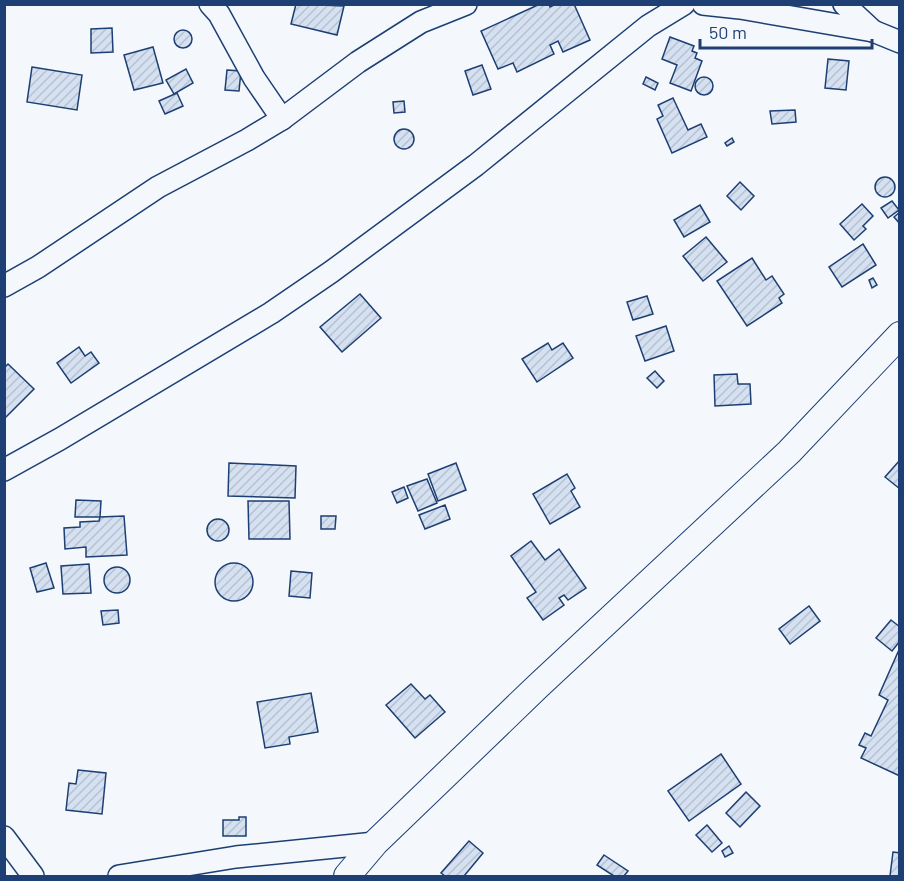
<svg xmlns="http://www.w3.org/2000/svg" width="904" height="881" viewBox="0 0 904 881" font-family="Barlow,sans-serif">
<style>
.building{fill:url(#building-hatch);stroke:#1d3f73;stroke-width:1.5}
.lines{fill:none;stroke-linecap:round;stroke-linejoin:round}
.minor-casing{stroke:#1d3f73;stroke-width:24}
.tertiary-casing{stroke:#1d3f73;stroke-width:28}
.minor{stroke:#f4f7fb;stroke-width:21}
.tertiary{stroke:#f4f7fb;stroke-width:26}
</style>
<defs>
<pattern id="building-hatch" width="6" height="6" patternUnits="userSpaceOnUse" patternTransform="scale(1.5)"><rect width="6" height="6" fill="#d5e0f0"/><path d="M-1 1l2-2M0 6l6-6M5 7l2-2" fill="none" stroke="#b6c1d1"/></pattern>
</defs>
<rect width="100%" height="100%" fill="#f4f7fb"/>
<!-- building -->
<g class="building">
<path d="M296,4L344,6L337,35L291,24Z"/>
<path d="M540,4H549L550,7L556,4H574L590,40L563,52L558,41L550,45L554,54L517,72L513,63L498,69L481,31Z"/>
<path d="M112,28L113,52L91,53V29Z"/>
<circle cx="183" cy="39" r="9"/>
<path d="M670,37L694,46L692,51L697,53L695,58L702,61L691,91L670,83L677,65L662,59Z"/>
<path d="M153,47L163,83L134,90L124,55Z"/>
<path d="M828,59L849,61L846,90L825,88Z"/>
<path d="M482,65L491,89L473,95L465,71Z"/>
<path d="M32,67L82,75L77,110L27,102Z"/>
<path d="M186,69L193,83L174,94L166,80Z"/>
<path d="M227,70L241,71L239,91L225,90Z"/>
<circle cx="704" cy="86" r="9"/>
<path d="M646,77L658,83L655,90L643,84Z"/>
<path d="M177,93L183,106L165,114L159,101Z"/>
<path d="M673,98L688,130L701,124L707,137L672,153L657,119L663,116L658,105Z"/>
<path d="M404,101L405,112L394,113L393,102Z"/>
<path d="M795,110L796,122L772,124L770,111Z"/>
<circle cx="404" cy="139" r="10"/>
<path d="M732,138L734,142L727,146L725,143Z"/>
<circle cx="885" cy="187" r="10"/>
<path d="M740,182L754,196L741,210L727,196Z"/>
<path d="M892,201L899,210L888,218L881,208Z"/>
<path d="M862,204L873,216L863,226L866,229L854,240L840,224Z"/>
<path d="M700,205L710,222L684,237L674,220Z"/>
<path d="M900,212V224L894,217Z"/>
<path d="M706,237L727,262L703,281L683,256Z"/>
<path d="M863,244L876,265L842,287L829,267Z"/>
<path d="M752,258L766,280L772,276L784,294L779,298L782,303L747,326L717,281Z"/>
<path d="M873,278L877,285L872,288L869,280Z"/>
<path d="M360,294L381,318L342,352L320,327Z"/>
<path d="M647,296L653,314L633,320L627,302Z"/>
<path d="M666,326L674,351L645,361L636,336Z"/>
<path d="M548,343L552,350L563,343L573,358L537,382L522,359Z"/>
<path d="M79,347L85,356L91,352L99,363L71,383L57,363Z"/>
<path d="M8,364L34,389L5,418L4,368Z"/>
<path d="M655,371L664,381L657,388L647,378Z"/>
<path d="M737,374L738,384H750L751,404L715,406L714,375Z"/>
<path d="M900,460V489L885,477Z"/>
<path d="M229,463L296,466L295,498L228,496Z"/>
<path d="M456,463L466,490L438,501L428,474Z"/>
<path d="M567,474L575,488L571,491L580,507L550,524L533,494Z"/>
<path d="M427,479L437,503L418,511L407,486Z"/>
<path d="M404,487L408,498L397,503L392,492Z"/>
<path d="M76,500L101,501L100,517H75Z"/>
<path d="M248,501H289L290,539H249Z"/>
<path d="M445,505L450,519L425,529L419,515Z"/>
<path d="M124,516L127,555L86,557V547L65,549L64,528L80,527V522L99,521L100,517Z"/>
<path d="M321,516H336L335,529H321Z"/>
<circle cx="218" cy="530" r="11"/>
<path d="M531,541L545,560L559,549L586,588L568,600L564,595L559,598L564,605L543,620L527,598L536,592L511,556Z"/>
<path d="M46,563L54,588L37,592L30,568Z"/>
<circle cx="234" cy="582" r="19"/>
<path d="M89,564L91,593L63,594L61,566Z"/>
<circle cx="117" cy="580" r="13"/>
<path d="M291,571L312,573L310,598L289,596Z"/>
<path d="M809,606L820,621L790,644L779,629Z"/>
<path d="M118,610L119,623L103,625L101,611Z"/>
<path d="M891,620L900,627V641L892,651L876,638Z"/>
<path d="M898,652L900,653V776L861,758L866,748L859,745L865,733L871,736L888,700L879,695Z"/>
<path d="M411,684L425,699L430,695L445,712L415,738L386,705Z"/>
<path d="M311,693L318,732L289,737L290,744L265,748L257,702Z"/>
<path d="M721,754L741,784L689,821L668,791Z"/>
<path d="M78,770L106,773L102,814L66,810L69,783L76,784Z"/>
<path d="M746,792L760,806L740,827L726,813Z"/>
<path d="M239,817H246V836H223V820H239Z"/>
<path d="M707,825L722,843L712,852L696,835Z"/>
<path d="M469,841L483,853L464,876H445L441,873Z"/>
<path d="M729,846L733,853L725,857L722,851Z"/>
<path d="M893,852L900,853V876H890Z"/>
<path d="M604,855L628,871L624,876H614L597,865Z"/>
</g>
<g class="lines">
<defs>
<g id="minor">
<path d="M210,4L219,14L254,78L282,119"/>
<path d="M703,4L740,8L873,31L900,42"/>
<path d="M844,4L873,31"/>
<path d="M4,286L38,267L158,187L247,140L282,119L358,62L421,22L466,4"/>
<path d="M4,470L60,439L271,313L331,272L476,165L648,26L684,4"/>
<path d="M4,837L33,876"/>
<path d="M119,876L236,857L375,843"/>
</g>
<path id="tertiary" d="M347,876L375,843L538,686L789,452L900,335"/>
</defs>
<!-- minor casing -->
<use href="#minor" class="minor-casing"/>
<!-- tertiary casing -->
<use href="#tertiary" class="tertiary-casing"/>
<!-- minor -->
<use href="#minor" class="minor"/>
<!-- tertiary -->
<use href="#tertiary" class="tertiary"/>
</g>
<!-- border -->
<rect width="904" height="881" fill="none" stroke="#1d3f73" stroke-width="12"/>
<!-- scale -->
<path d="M700 39v9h172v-9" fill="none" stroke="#1d3f73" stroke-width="3"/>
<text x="709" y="39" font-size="18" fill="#1d3f73" stroke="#f4f7fb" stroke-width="4.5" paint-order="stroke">50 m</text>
</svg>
